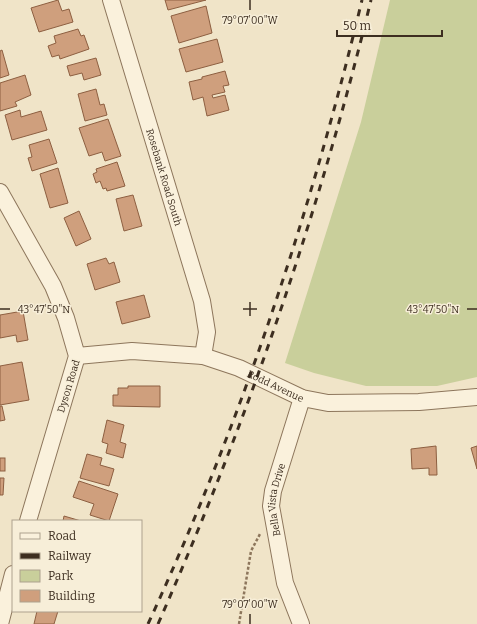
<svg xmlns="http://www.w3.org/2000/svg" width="477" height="624" viewBox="0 0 477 624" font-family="Bitter,serif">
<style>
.green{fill:#c9cf9b}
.building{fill:#cf9f7d;stroke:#8d5f41}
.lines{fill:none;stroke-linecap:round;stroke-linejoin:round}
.minor-casing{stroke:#8d765c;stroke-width:18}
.path{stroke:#8d765c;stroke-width:2.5;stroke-dasharray:3 2;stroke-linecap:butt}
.minor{stroke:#faf1dc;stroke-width:16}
.rail{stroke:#3d2e20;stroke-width:3;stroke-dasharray:7 7;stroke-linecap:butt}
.ticks{fill:none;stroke:#3d2e20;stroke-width:1.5}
.labels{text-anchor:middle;stroke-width:3;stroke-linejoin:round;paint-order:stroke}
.street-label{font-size:10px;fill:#3d2e20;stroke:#f7eed8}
.ticks-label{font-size:10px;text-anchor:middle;fill:#3d2e20;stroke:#f7eed8;stroke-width:3;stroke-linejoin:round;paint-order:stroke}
</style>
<rect width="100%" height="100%" fill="#f0e4c8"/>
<!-- green -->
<path class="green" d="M390,0H477V377L437,386H366L314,373L285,363L361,122Z"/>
<!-- building -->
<g class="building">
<path d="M58,0L62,11L69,9L73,22L39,32L31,8Z"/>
<path d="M165,0H206L168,10Z"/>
<path d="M206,6L212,33L179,43L171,16Z"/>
<path d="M78,29L81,36L84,35L89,49L60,59L59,55L52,57L48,46L56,43L54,36Z"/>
<path d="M217,39L223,62L186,72L179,49Z"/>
<path d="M2,50L9,75L0,78V51Z"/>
<path d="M96,58L101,75L84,80L82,73L70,76L67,66Z"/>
<path d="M225,71L229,85L223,86L225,92L212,95L213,98L225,95L229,110L207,116L203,97L193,100L189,82L202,79V77Z"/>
<path d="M25,75L31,95L15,102L17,106L0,111V83Z"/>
<path d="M96,89L100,105L104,104L107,115L85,121L78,94Z"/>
<path d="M20,110L21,117L41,111L47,130L12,140L5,115Z"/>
<path d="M108,119L121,156L105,161L102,152L89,156L79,128Z"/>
<path d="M49,139L57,163L32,171L28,158L32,157L29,145Z"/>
<path d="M117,162L125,186L107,191L106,188L103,189L100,181L96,183L93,174L97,172L96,169Z"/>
<path d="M58,168L68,203L50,208L40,174Z"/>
<path d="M133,195L142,226L124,231L116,199Z"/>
<path d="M79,211L91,239L76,246L64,218Z"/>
<path d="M106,258L109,264L114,262L120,282L95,290L87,264Z"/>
<path d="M144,295L150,317L122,324L116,302Z"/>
<path d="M23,311L28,340L17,342L16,335L0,338V315Z"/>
<path d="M22,362L29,400L0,405V366Z"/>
<path d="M128,386H160V407L113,406V395H118V388H128Z"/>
<path d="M0,406H2L5,420L0,421Z"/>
<path d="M107,420L124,425L120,442L126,444L123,458L106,453L108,444L102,442Z"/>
<path d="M436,446L437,475H429V468L412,469L411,449Z"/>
<path d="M477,446V469L471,448Z"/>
<path d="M87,454L102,458L100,465L114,469L109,486L80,478Z"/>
<rect x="0" y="458" width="5" height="13"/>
<path d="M0,478H4L3,495H0Z"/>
<path d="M79,481L118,494L109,521L90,515L94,504L73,497Z"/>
<path d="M64,516L81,521H63Z"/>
<path d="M37,611H58L54,624H34Z"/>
</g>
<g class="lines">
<defs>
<g id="minor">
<path id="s1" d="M111,0L202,301L207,332L203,356"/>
<path d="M0,192L53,286L66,318L77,356L28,521"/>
<path id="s2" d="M77,356L132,351L203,356L239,368L302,398L328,403L419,402L477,397"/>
<path d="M0,624L13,574"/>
<path id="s3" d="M301,624L285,583L271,506L273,491L302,398"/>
</g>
</defs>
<!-- minor casing -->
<use href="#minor" class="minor-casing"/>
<!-- path -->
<path class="path" d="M239,624L251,551L260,534"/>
<!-- minor -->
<use href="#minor" class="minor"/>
<!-- rail -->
<g class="rail">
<path d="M148,624C240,425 311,213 362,0"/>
<path d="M158,624C247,422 319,214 371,0"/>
</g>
</g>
<!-- ticks -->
<path class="ticks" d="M250,0V10M250,302V316M0,309H10M243,309H257M467,309H477M250,614V624"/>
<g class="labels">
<!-- street labels -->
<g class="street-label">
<text dy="4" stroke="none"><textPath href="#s1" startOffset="185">Rosebank Road South</textPath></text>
<text dy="4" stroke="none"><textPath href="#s2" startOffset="205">Rodd Avenue</textPath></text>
<text transform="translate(68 386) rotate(-73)" y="4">Dyson Road</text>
<text dy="4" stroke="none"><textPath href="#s3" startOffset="129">Bella Vista Drive</textPath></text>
</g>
</g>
<g class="ticks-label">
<text x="250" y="24">79°07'00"W</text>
<text x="44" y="313">43°47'50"N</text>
<text x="433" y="313">43°47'50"N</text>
<text x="250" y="608">79°07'00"W</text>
</g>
<!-- legend -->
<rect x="12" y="520" width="130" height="92" fill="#f7eed8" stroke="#ada18e"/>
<rect x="20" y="533" width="20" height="6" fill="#faf1dc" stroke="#ada18e"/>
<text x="48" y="540" font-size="12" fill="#3d2e20">Road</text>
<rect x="20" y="553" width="20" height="6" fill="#3d2e20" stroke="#ada18e"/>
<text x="48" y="560" font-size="12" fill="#3d2e20">Railway</text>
<rect x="20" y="570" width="20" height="12" fill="#c9cf9b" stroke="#ada18e"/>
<text x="48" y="580" font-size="12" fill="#3d2e20">Park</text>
<rect x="20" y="590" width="20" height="12" fill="#cf9f7d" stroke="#ada18e"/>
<text x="48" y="600" font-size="12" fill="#3d2e20">Building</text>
<!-- scale -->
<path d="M337 30v6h105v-6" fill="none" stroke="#3d2e20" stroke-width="2"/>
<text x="343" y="30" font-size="12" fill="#3d2e20" stroke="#f7eed8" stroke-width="3" paint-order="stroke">50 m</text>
</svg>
